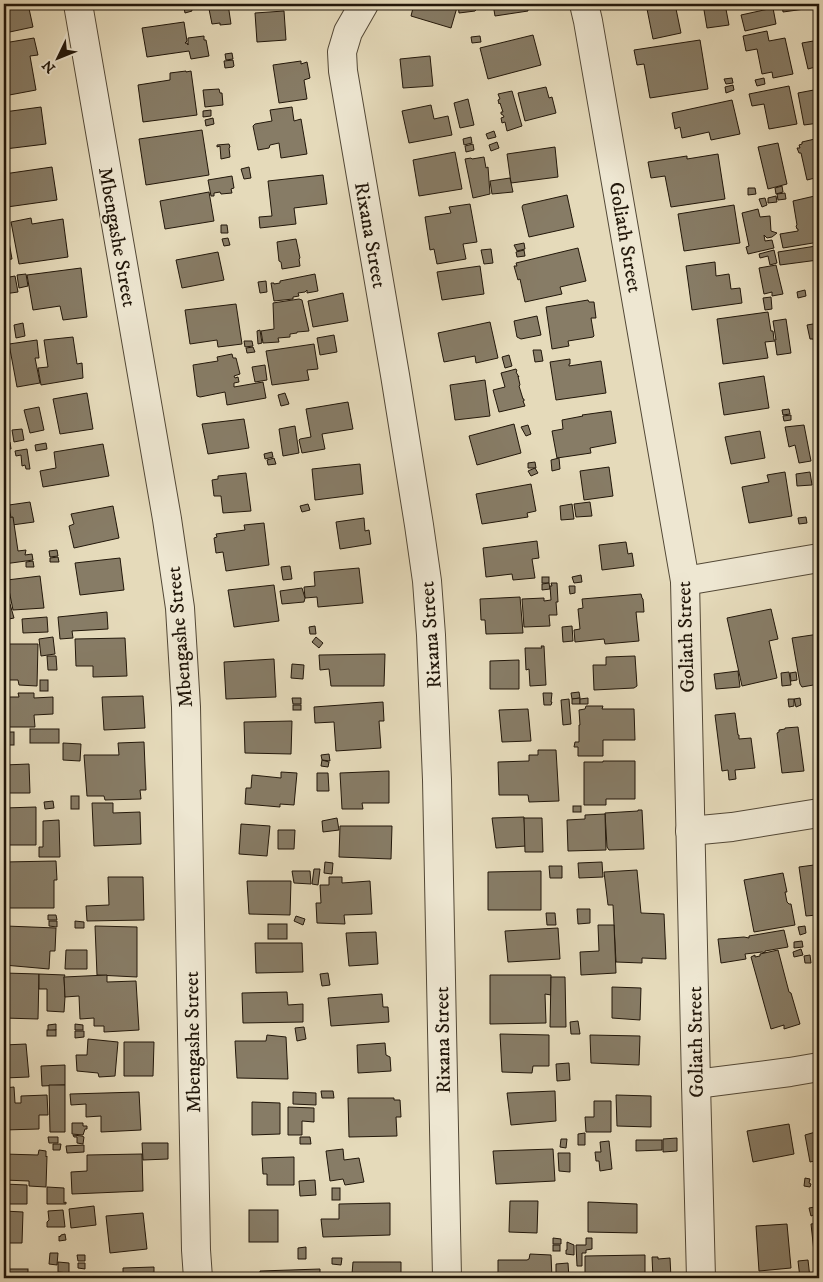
<svg xmlns="http://www.w3.org/2000/svg" width="823" height="1282" viewBox="0 0 823 1282" font-family="'IM FELL DW Pica',serif">
<style>
.building{fill:#877c66;stroke:#22170a}
.lines{fill:none;stroke-linecap:round;stroke-linejoin:round}
.minor-casing{stroke:#534836;stroke-width:30}
.minor{stroke:#eee7d2;stroke-width:28}
.labels{text-anchor:middle;stroke-width:4;stroke-linejoin:round;paint-order:stroke}
.street-label{font-size:20px;fill:#22170a;stroke:#eee7d2}
</style>
<rect width="100%" height="100%" fill="#e5daba"/>
<filter id="stains"><feTurbulence type="fractalNoise" baseFrequency=".004" numOctaves="4"/><feColorMatrix values="0 0 0 0 .2 0 0 0 0 .09 0 0 0 0 .02 0 0 0 .5 -.17"/></filter>
<radialGradient id="worn" r=".72"><stop offset=".6" stop-color="#630" stop-opacity="0"/><stop offset="1" stop-color="#630" stop-opacity=".3"/></radialGradient>
<!-- building -->
<g class="building">
<path d="M4,4H28L33,27L5,33Z"/>
<path d="M217,4H228L231,24L220,25V23L212,24L209,9L216,8L215,6H218Z"/>
<path d="M414,4H458L451,28L411,16Z"/>
<path d="M458,4H477V9L475,11L459,13Z"/>
<path d="M493,4H527L528,11L495,16Z"/>
<path d="M675,4L681,33L653,39L647,9Z"/>
<path d="M703,4H725L729,25L707,28Z"/>
<path d="M782,4H819V7L783,12Z"/>
<path d="M191,6L192,11L185,13L184,8Z"/>
<path d="M773,8L776,24L745,31L741,15Z"/>
<path d="M284,11L286,40L257,42L255,13Z"/>
<path d="M184,22L187,41L185,43H187L188,45V38L204,36V40H206L209,56L191,59L189,51L147,57L142,28Z"/>
<path d="M767,31L769,41L785,38L793,74L773,78L772,72L762,74L757,49L746,51L743,36Z"/>
<path d="M533,35L541,65L488,79L480,48Z"/>
<path d="M480,36L481,42L472,43L471,37Z"/>
<path d="M34,38L38,55L30,56L36,90L4,96V43Z"/>
<path d="M700,40L708,89L650,98L644,64L637,65L634,50Z"/>
<path d="M819,40V66L808,69L802,43Z"/>
<path d="M232,53L233,59L226,60L225,54Z"/>
<path d="M430,56L433,86L403,88L400,59Z"/>
<path d="M233,60L234,66L233,67L225,68L224,61Z"/>
<path d="M301,61V64L307,62L310,78L304,80L307,99L279,103L273,65Z"/>
<path d="M186,71V72L191,71L197,115L143,122L138,85L170,80V73Z"/>
<path d="M732,78L733,83L726,84L724,79Z"/>
<path d="M764,78L765,84L757,86L755,80Z"/>
<path d="M733,85L734,90L726,93L725,87Z"/>
<path d="M789,86L797,124L769,129L764,104L752,106L749,94Z"/>
<path d="M546,87L549,98L552,97L556,113L525,121L518,93Z"/>
<path d="M219,89L220,93H222L223,105L205,107L203,90Z"/>
<path d="M819,89V123L804,125L798,93Z"/>
<path d="M512,91L522,126L507,131L505,122L502,123L501,118L504,117L503,115L501,114V112H503L500,103L499,104L498,100L500,99L498,94Z"/>
<path d="M468,99L474,125L460,128L454,103Z"/>
<path d="M732,100L740,134L711,140L709,132L682,138L680,127L675,129L672,113Z"/>
<path d="M431,105L434,119L448,116L452,135L409,143L402,111Z"/>
<path d="M41,107L46,144L5,149L4,112Z"/>
<path d="M292,107L294,121L301,119L307,154L281,158L279,143L270,145L269,148L258,150L253,126L255,124L272,121L270,110Z"/>
<path d="M211,110V116L203,117V111Z"/>
<path d="M213,118L214,124L206,126L205,120Z"/>
<path d="M202,130L209,175L146,185L139,139Z"/>
<path d="M494,131L496,137L488,139L486,134Z"/>
<path d="M471,137L472,143L464,145L463,139Z"/>
<path d="M819,138V177L807,180L801,153H799L797,148H800L799,145L802,144V142Z"/>
<path d="M497,142L499,148L491,151L489,145Z"/>
<path d="M778,143L787,184L768,189L758,147Z"/>
<path d="M229,144L230,147L229,148L230,157L221,159L220,146L217,147V145Z"/>
<path d="M473,144L474,150L466,152L465,146Z"/>
<path d="M555,147L558,177L511,183L507,154Z"/>
<path d="M455,152L462,189L419,196L413,160Z"/>
<path d="M718,154L725,199L671,207L665,176L651,178L648,162L687,156V159Z"/>
<path d="M484,157L486,168L488,167L490,194L473,198L465,159L471,158L472,159Z"/>
<path d="M52,167L57,200L7,207L4,188V174Z"/>
<path d="M249,167L251,178L244,179L241,169Z"/>
<path d="M323,175L327,204L294,208L296,224L260,228L259,217L272,216L268,181Z"/>
<path d="M232,176L234,188L231,189L232,193L221,194L220,192L214,193V196H211L208,180Z"/>
<path d="M510,178L513,192L492,194L490,181Z"/>
<path d="M782,186L783,192L776,194L775,188Z"/>
<path d="M748,188H755L756,194L748,195Z"/>
<path d="M209,192L214,221L165,229L160,201Z"/>
<path d="M785,193L786,199L778,200L777,194Z"/>
<path d="M567,195L574,227L529,237L522,207L523,205Z"/>
<path d="M819,195V242L783,248L780,234L798,231V229H797L796,226L797,225L793,201Z"/>
<path d="M776,196L777,202L768,203V198Z"/>
<path d="M765,198L767,205L762,207L759,199Z"/>
<path d="M470,204L477,242L463,244L466,259L437,264L434,249L430,250L425,217L451,213L449,207Z"/>
<path d="M734,205L740,243L684,251L678,214Z"/>
<path d="M758,209L760,217L770,216L771,231L777,233L772,237L767,238L764,235L765,241L772,240L774,248L748,254L746,247L749,246L742,213Z"/>
<path d="M31,218L32,224L63,219L68,257L19,264L11,222Z"/>
<path d="M221,225H227L228,233H221Z"/>
<path d="M8,236L12,259L4,260V237Z"/>
<path d="M228,238L230,245L224,246L222,239Z"/>
<path d="M296,239L300,258L299,259L300,266L282,269L281,262L279,261L277,242Z"/>
<path d="M524,243L525,249L517,251L514,245Z"/>
<path d="M816,246L818,260L780,265L778,252Z"/>
<path d="M578,248L586,281L560,287L562,294L525,302L520,279L518,280L514,266H517L516,263Z"/>
<path d="M491,249L493,263L484,264L481,250Z"/>
<path d="M524,250L525,256L517,257L516,252Z"/>
<path d="M774,250L777,263L770,265L768,256L760,258L759,254Z"/>
<path d="M218,252L224,280L182,288L176,260Z"/>
<path d="M715,262L716,276L729,274L731,289L740,288L742,303L692,310L686,266Z"/>
<path d="M776,265L783,294L772,296V292L764,294L759,268Z"/>
<path d="M480,266L484,294L442,300L437,272Z"/>
<path d="M81,268L87,317L63,320L60,306L33,310L27,275Z"/>
<path d="M26,274L28,286L19,288L17,275Z"/>
<path d="M315,274L318,291L307,293V290L305,292L298,293L299,296L293,297V299L274,301L271,283H274V284L280,283V281Z"/>
<path d="M15,276L18,292L4,294V278Z"/>
<path d="M266,281L267,292L260,293L258,282Z"/>
<path d="M805,290L806,296L798,298L797,292Z"/>
<path d="M343,293L348,321L313,327L308,301Z"/>
<path d="M771,297L772,309L765,310L763,298Z"/>
<path d="M299,299L302,300L309,331L297,332V333L290,334V337L278,338L279,342L263,343L261,331L274,329L273,303Z"/>
<path d="M588,300L589,302H594L596,318H591L594,336L593,337L568,341L569,346L552,349L546,307Z"/>
<path d="M236,304L242,344L218,347L217,340L190,344L185,310Z"/>
<path d="M768,312L771,331H773L774,340H776L773,321L786,319L791,353L777,355L775,341L765,342L768,358L723,364L717,319Z"/>
<path d="M537,316L541,335L521,339L517,337L514,321Z"/>
<path d="M490,322L498,358L476,363L475,356L444,362L438,333Z"/>
<path d="M23,323L25,336L16,338L14,325Z"/>
<path d="M819,323V341L814,342L813,339H810L807,325Z"/>
<path d="M260,330L262,343L258,344L257,331Z"/>
<path d="M334,335L337,352L320,355L317,338Z"/>
<path d="M73,337L77,364L82,363L83,378L41,385L38,368L48,367L44,340Z"/>
<path d="M37,340L39,358H35L40,383L17,387L9,344Z"/>
<path d="M244,341H252L253,346L245,347Z"/>
<path d="M314,344L318,369L307,370L309,380L272,385L266,351Z"/>
<path d="M253,347L255,352L247,353L246,348Z"/>
<path d="M533,350H541L543,361L535,362Z"/>
<path d="M232,354L233,358H236L240,374L234,376L235,378L238,377L239,382L234,383V387L263,382L266,398L227,405L225,392L200,397L197,396L193,365L218,361L217,357Z"/>
<path d="M509,355L512,366L505,368L502,357Z"/>
<path d="M570,359V364H569V366L601,361L606,393L556,400L550,362Z"/>
<path d="M265,365L267,380L255,382L252,367Z"/>
<path d="M516,369L517,371L516,372L519,377L518,376L520,385L519,386L523,399H524V401H523L525,406L499,412L493,390L505,387L501,373Z"/>
<path d="M764,376L769,408L724,415L719,383Z"/>
<path d="M485,380L490,416L455,420L450,385Z"/>
<path d="M87,393L93,429L60,434L53,399Z"/>
<path d="M285,393L289,404L281,406L278,395Z"/>
<path d="M348,402L353,429L322,434L325,449L302,453L299,440L300,439L311,437L306,409Z"/>
<path d="M39,407L44,430L30,433L24,410Z"/>
<path d="M789,409L790,414L783,415L782,410Z"/>
<path d="M611,411L616,443L590,448L591,453L557,458L552,431L563,429L562,420L583,416L582,415Z"/>
<path d="M791,415V420L784,421L783,416Z"/>
<path d="M244,419L249,448L208,454L202,424Z"/>
<path d="M514,424L521,453L477,465L469,436Z"/>
<path d="M528,425L531,434L526,436L521,427Z"/>
<path d="M804,425L811,461L799,463L795,445L789,447L785,427Z"/>
<path d="M295,426L299,453L283,456L279,429Z"/>
<path d="M22,429L24,440L14,442L12,430Z"/>
<path d="M760,431L765,458L731,464L725,437Z"/>
<path d="M4,442H10L11,449H4Z"/>
<path d="M46,443L47,449L36,451L35,445Z"/>
<path d="M103,444L109,476L43,487L40,471L56,468L54,452Z"/>
<path d="M27,449L30,469H26L25,465L22,466L21,455L16,456L15,451Z"/>
<path d="M272,452L273,457L265,459L264,454Z"/>
<path d="M274,458L276,464L268,465L267,460Z"/>
<path d="M559,458L560,469L552,471L551,460Z"/>
<path d="M535,462L536,468H528V463Z"/>
<path d="M360,464L363,494L315,500L312,469Z"/>
<path d="M609,467L613,496L584,500L580,471Z"/>
<path d="M535,468L538,473L531,476L528,471Z"/>
<path d="M785,472L792,516L749,523L742,487L769,482L767,475Z"/>
<path d="M810,472L812,485L797,486L796,474Z"/>
<path d="M246,473L251,511L223,513L221,496H214L212,480L218,479V476Z"/>
<path d="M531,484L536,511L527,513L528,517L482,524L476,494Z"/>
<path d="M30,502L34,522L12,525L9,505Z"/>
<path d="M590,502L592,516L576,517L574,504Z"/>
<path d="M308,504L310,510L302,512L300,506Z"/>
<path d="M572,504L574,519L561,520L560,506Z"/>
<path d="M113,506L119,538L74,548L69,526L74,524L71,514Z"/>
<path d="M13,517L18,551L26,550L25,555L32,554L33,560L4,564V518Z"/>
<path d="M806,517L807,523L799,524L798,518Z"/>
<path d="M364,518L365,531L369,530L371,544L340,549L336,522Z"/>
<path d="M264,523L269,565L226,571L223,552L216,553L214,538L217,537L216,534L245,530L244,525Z"/>
<path d="M537,541L539,558L532,559L535,578L513,580L512,574L486,577L483,548Z"/>
<path d="M626,542L628,554L632,553L634,566L602,570L599,545Z"/>
<path d="M57,550L58,556L50,557L49,551Z"/>
<path d="M58,557L59,562H50V558Z"/>
<path d="M120,558L124,590L80,595L75,563Z"/>
<path d="M33,561L34,567H26V562Z"/>
<path d="M290,566L292,579L283,580L281,567Z"/>
<path d="M359,568L363,603L318,607L317,597L305,598L304,587L315,586L314,572Z"/>
<path d="M581,575L582,582L574,583L572,577Z"/>
<path d="M40,576L44,608L13,610L7,580Z"/>
<rect x="542" y="577" width="7" height="6"/>
<path d="M549,583L550,589L542,590V584Z"/>
<path d="M551,583H557L558,602H556L557,615H549L550,626L524,627L522,599L544,598V601L551,600L550,586H552Z"/>
<path d="M274,585L279,621L234,627L228,590Z"/>
<path d="M569,586H575V593L570,594Z"/>
<path d="M302,588L305,598L304,602L282,604L280,591Z"/>
<path d="M641,594L642,598L643,599L644,612H636L639,641L605,644L604,639L575,642L574,630L580,629L578,609L583,608L582,599Z"/>
<path d="M520,597L523,633L486,634L485,620H481L480,599Z"/>
<path d="M10,604L14,618L4,620V605Z"/>
<path d="M771,609L778,639L769,641L777,678L742,686L727,618Z"/>
<path d="M107,612L108,629L72,631L73,638L60,639L58,617Z"/>
<path d="M47,617L48,632L23,633L22,619Z"/>
<path d="M315,626L316,634H310L309,627Z"/>
<path d="M572,626L573,641L563,642L562,627Z"/>
<path d="M819,634V684L802,687L800,684L792,638Z"/>
<path d="M53,637L55,654L41,656L39,639Z"/>
<path d="M316,637L323,643L319,648L312,642Z"/>
<path d="M125,638L127,676L93,677V666H76L75,639Z"/>
<path d="M4,644H38L37,686L19,685L18,680H4Z"/>
<path d="M541,646H544L546,685L530,686L529,669L526,670L525,648H542Z"/>
<path d="M385,654L384,686H331L329,669L320,670L319,655Z"/>
<path d="M47,656H56L57,670H48Z"/>
<path d="M635,656L637,686L634,688L594,690L593,665H606V657Z"/>
<path d="M274,659L276,697L226,699L224,662Z"/>
<path d="M519,660V689H490V661Z"/>
<path d="M292,664L304,665L303,679L291,678Z"/>
<path d="M738,671L740,687L716,689L714,674Z"/>
<path d="M789,672L791,685L782,686L781,673Z"/>
<path d="M796,672L797,680L791,681L790,673Z"/>
<rect x="40" y="680" width="8" height="11"/>
<path d="M579,692L580,698L572,699L571,693Z"/>
<path d="M18,693H34V698L53,697V714L34,715L35,727H4V697H19Z"/>
<path d="M543,693H552L551,702H552L551,705H544Z"/>
<path d="M143,696L145,728L104,730L102,697Z"/>
<path d="M292,698H301V704H293Z"/>
<path d="M580,698V704H572V699Z"/>
<path d="M588,698V704H580V699Z"/>
<path d="M800,698L801,705L796,707L794,699Z"/>
<path d="M569,699L571,724L563,725L561,700Z"/>
<path d="M788,699H794V706L789,707Z"/>
<path d="M383,702L384,721H379L381,748L336,751L334,722L315,723L314,707Z"/>
<rect x="293" y="705" width="8" height="5"/>
<path d="M586,706H603L602,709H634L635,740H603V756H578V747H574L575,742H579V725H580L579,710L585,709Z"/>
<path d="M528,709L531,741L502,742L499,710Z"/>
<path d="M735,713L738,735H739V739L751,738L755,768L735,770L736,779L729,780L728,770L722,771L715,715Z"/>
<path d="M292,721L291,754L245,753L244,722Z"/>
<path d="M798,727L804,771L782,773L777,733L779,732V730L785,729V728Z"/>
<rect x="30" y="729" width="29" height="14"/>
<path d="M816,731H819V761H818L814,733Z"/>
<rect x="4" y="732" width="10" height="13"/>
<path d="M144,742L146,790H140L141,799L105,800L104,796H87L84,755H119L118,743Z"/>
<path d="M63,743L81,744L80,761L63,760Z"/>
<path d="M538,750H556L559,801L529,802L528,795H499L498,762L529,761V755H538Z"/>
<path d="M329,754L330,761L322,760L321,755Z"/>
<path d="M322,760L329,762L328,767L321,766Z"/>
<path d="M603,761H635V799H606V805H584V762H603Z"/>
<path d="M29,764L30,793H4V765Z"/>
<path d="M389,771V803H362L363,809H342L340,773Z"/>
<path d="M281,772L297,773L294,805L280,804V807L245,804L246,788H251L252,775L281,778Z"/>
<path d="M317,773H328L329,791H317Z"/>
<rect x="71" y="796" width="8" height="13"/>
<path d="M53,801L54,808L45,809L44,802Z"/>
<path d="M92,803H113V813L140,812L141,844L94,846Z"/>
<rect x="573" y="806" width="8" height="6"/>
<path d="M36,807V845H4V808Z"/>
<path d="M638,810H642L644,849L609,850L607,847L605,813L638,811Z"/>
<path d="M605,814L606,850L568,851L567,820L585,819V815Z"/>
<path d="M524,817L526,846L496,848L492,818Z"/>
<path d="M337,818L339,830L323,832L322,821Z"/>
<path d="M524,818H542L543,852H525Z"/>
<path d="M59,820L60,857H39V847H43V821Z"/>
<path d="M241,824L270,826L267,856L239,854Z"/>
<path d="M340,826H392L391,859L339,857Z"/>
<path d="M278,830H295L294,849H278Z"/>
<path d="M56,861L57,880H54V908H4V862Z"/>
<path d="M325,862L333,863L332,874L324,873Z"/>
<path d="M602,862L603,877L579,878L578,863Z"/>
<path d="M814,865V868L819,867V929L817,915L806,916L799,867Z"/>
<path d="M549,866H562V878H550Z"/>
<path d="M314,869H320L318,885L312,884Z"/>
<path d="M637,870L641,913L664,914L666,959L642,958V963L616,962L613,905H608L604,872Z"/>
<path d="M292,871H310L311,884L294,883Z"/>
<path d="M541,871V910H488V872Z"/>
<path d="M783,873L787,892H785L787,902L789,904H791L795,925L754,932L744,880Z"/>
<path d="M108,877H143L144,920L87,921L86,906L109,905Z"/>
<path d="M329,877H342V883L370,881L372,914L344,915L345,924L317,923L316,903H321L320,885H329Z"/>
<path d="M247,881H291L290,915L249,914Z"/>
<path d="M577,909H590V923L578,924Z"/>
<path d="M546,913H555L556,925H547Z"/>
<path d="M48,915H56L57,920H48Z"/>
<path d="M296,916L305,919L303,925L294,921Z"/>
<path d="M49,921H57V927L49,926Z"/>
<path d="M75,921L84,922V928H75Z"/>
<rect x="268" y="924" width="19" height="15"/>
<path d="M598,925H614L616,973L581,975L580,952L599,951Z"/>
<path d="M6,926L56,928L55,951H50L49,969L4,965Z"/>
<path d="M95,926L137,927V977L97,975Z"/>
<path d="M805,926L806,933L800,935L798,927Z"/>
<path d="M558,928L560,959L508,962L505,931Z"/>
<path d="M784,930L788,947L765,951V953L762,952L745,954L746,959L721,963L718,939L744,937L749,938V936Z"/>
<path d="M376,932L378,964L349,966L346,933Z"/>
<path d="M802,941L803,947L794,948V942Z"/>
<path d="M255,943H302L303,972L256,973Z"/>
<path d="M801,949L803,955L794,957L793,952Z"/>
<path d="M66,950H87V969H65Z"/>
<path d="M778,950L789,992L791,993L800,1024L784,1029V1025L771,1029L751,957L755,955V957L760,956V954Z"/>
<path d="M810,955L811,963H805L804,956Z"/>
<path d="M4,973L39,974L38,1019L4,1018Z"/>
<path d="M328,973L330,985L322,986L320,974Z"/>
<path d="M39,974L65,975L64,977L65,997L64,1012L47,1011V989H39Z"/>
<path d="M107,975V982L136,981L139,1030L104,1032V1026H94V1018L80,1019L79,996L65,997L64,977Z"/>
<path d="M490,975H551V995L545,994L546,1023L490,1024Z"/>
<path d="M551,977H565L566,1027H550Z"/>
<path d="M612,987L641,988L640,1020L612,1018Z"/>
<path d="M287,992L288,1005L303,1004V1022L243,1023L242,993Z"/>
<path d="M382,994L383,1007H388L389,1022L331,1026L328,998Z"/>
<path d="M578,1021L580,1034H571L570,1022Z"/>
<path d="M56,1024V1030L48,1031V1025Z"/>
<path d="M75,1024L83,1025V1030H75Z"/>
<path d="M304,1027L306,1039L297,1041L295,1028Z"/>
<rect x="47" y="1030" width="9" height="6"/>
<path d="M75,1031H84V1037L75,1038Z"/>
<path d="M500,1034L549,1035V1066H533L532,1073L502,1072Z"/>
<path d="M267,1035L286,1037L288,1079L237,1078L235,1041H266Z"/>
<path d="M590,1035L640,1036L639,1065L591,1063Z"/>
<path d="M88,1039L118,1042L115,1076L99,1077L98,1073L77,1071L76,1055H87Z"/>
<path d="M124,1042H154L153,1076H124Z"/>
<path d="M385,1043L386,1055L390,1057L391,1071L358,1073L357,1045Z"/>
<path d="M26,1044L29,1077L4,1078V1045Z"/>
<path d="M569,1063L570,1080L557,1081L556,1064Z"/>
<path d="M65,1065V1085L42,1086L41,1066Z"/>
<path d="M49,1085H65V1132H50Z"/>
<path d="M14,1087L15,1103H21V1096L47,1095L48,1115H39V1129L4,1130V1088Z"/>
<path d="M321,1091H333L334,1098H322Z"/>
<path d="M555,1091L556,1121L511,1125L507,1093Z"/>
<path d="M139,1092L141,1130L101,1132V1116L86,1117V1104L71,1105L70,1094Z"/>
<path d="M293,1092L316,1093V1105L293,1104Z"/>
<path d="M616,1095L651,1096V1127L617,1126Z"/>
<path d="M348,1098H394V1100H400L401,1117H396L397,1136L349,1137Z"/>
<path d="M594,1101H611V1132H586L585,1117H594Z"/>
<path d="M252,1102L280,1103V1134L252,1135Z"/>
<path d="M288,1107L314,1108V1122L302,1121V1135H288Z"/>
<path d="M72,1123H83V1126H87V1129H85L83,1135L72,1134Z"/>
<path d="M789,1124L794,1154L753,1162L747,1131Z"/>
<path d="M819,1131V1160L810,1162L805,1135Z"/>
<path d="M585,1133V1145H578V1134Z"/>
<path d="M73,1135L82,1136L84,1137L83,1144L77,1143V1137H74Z"/>
<path d="M48,1137H58V1143H49Z"/>
<path d="M300,1137H310L311,1144H300Z"/>
<path d="M677,1138V1151L663,1152V1139Z"/>
<path d="M561,1139H567L566,1148L560,1147Z"/>
<path d="M636,1140H662V1150L636,1151Z"/>
<path d="M609,1141L612,1169L600,1171L599,1161H596L595,1152H601L600,1142Z"/>
<path d="M142,1143H168V1159L143,1160Z"/>
<path d="M53,1144H61L60,1150H53Z"/>
<path d="M84,1145V1152L67,1153L66,1146Z"/>
<path d="M343,1149L344,1160L359,1158L364,1182L345,1185L343,1179L330,1181L326,1151Z"/>
<path d="M553,1149L555,1181L496,1184L493,1151Z"/>
<path d="M39,1150L46,1151V1157L47,1156L46,1187L29,1186V1181L4,1180V1154L38,1155Z"/>
<path d="M558,1153H570V1172L559,1171Z"/>
<path d="M142,1154L143,1191L72,1194L71,1172L87,1171V1155Z"/>
<path d="M294,1157V1185H267V1174H263L262,1158Z"/>
<path d="M805,1178L810,1179L809,1183L811,1184L810,1187L804,1186Z"/>
<path d="M315,1180L316,1195L300,1196L299,1181Z"/>
<path d="M4,1184L27,1185V1204H4Z"/>
<path d="M47,1187L64,1188V1203L66,1202V1204H47Z"/>
<rect x="332" y="1188" width="8" height="12"/>
<path d="M510,1201H538L537,1233L509,1232Z"/>
<path d="M588,1202L637,1204V1233L588,1232Z"/>
<path d="M390,1203V1235L323,1237L321,1219H339V1204Z"/>
<path d="M94,1206L96,1225L71,1228L69,1209Z"/>
<path d="M815,1207L816,1214L811,1216L809,1208Z"/>
<path d="M63,1210L65,1227H47V1222L49,1220L48,1211Z"/>
<rect x="249" y="1210" width="29" height="32"/>
<path d="M4,1211L23,1212L22,1243H4Z"/>
<path d="M143,1213L147,1249L110,1253L106,1216Z"/>
<path d="M819,1223V1260L815,1261L811,1224Z"/>
<path d="M787,1224L791,1268L759,1271L756,1226Z"/>
<path d="M65,1234L66,1240L59,1241V1236L60,1237L61,1235Z"/>
<path d="M553,1238L561,1239V1244H553Z"/>
<path d="M586,1238H592V1249L586,1250V1253H582V1266H577L576,1245H586Z"/>
<path d="M567,1242L574,1245V1255L566,1254V1250H567Z"/>
<rect x="553" y="1245" width="7" height="6"/>
<path d="M306,1247V1259H298V1248Z"/>
<path d="M50,1253H58L57,1265L49,1264Z"/>
<path d="M530,1254L551,1255L552,1278H498V1260H527L529,1259Z"/>
<path d="M77,1255H85V1261H78Z"/>
<path d="M645,1255V1278H585V1256Z"/>
<path d="M652,1257H658V1259L670,1258L671,1278H653Z"/>
<path d="M332,1258H342L341,1265L332,1264Z"/>
<path d="M808,1260L810,1278H800L798,1261Z"/>
<path d="M58,1262L69,1263V1273L58,1272Z"/>
<path d="M353,1262H401V1278H326V1276L352,1274Z"/>
<path d="M78,1263H85V1269L78,1268Z"/>
<path d="M568,1263L569,1278H556V1264Z"/>
<path d="M154,1267V1278H123V1268Z"/>
<rect x="4" y="1269" width="24" height="9"/>
<path d="M320,1269V1278H260V1271Z"/>
</g>
<g class="lines">
<defs>
<g id="minor">
<path d="M78,4L167,519L180,608L186,707L196,1250L198,1278"/>
<path d="M364,4L348,32L342,52L343,71L395,375L419,525L427,581L431,635L437,780L447,1278"/>
<path d="M584,4L588,21L685,581L696,1084L701,1278"/>
<path d="M685,581L819,558"/>
<path d="M690,831L732,827L819,813"/>
<path d="M696,1084L790,1072L819,1067"/>
</g>
</defs>
<!-- minor casing -->
<use href="#minor" class="minor-casing"/>
<!-- minor -->
<use href="#minor" class="minor"/>
</g>
<g class="labels">
<!-- street labels -->
<g class="street-label">
<text transform="translate(371 235) rotate(80)" y="7">Rixana Street</text>
<text transform="translate(118 237) rotate(80)" y="7">Mbengashe Street</text>
<text transform="translate(626 237) rotate(80)" y="7">Goliath Street</text>
<text transform="translate(430 635) rotate(-94)" y="7">Rixana Street</text>
<text transform="translate(179 637) rotate(-95)" y="7">Mbengashe Street</text>
<text transform="translate(685 637) rotate(-92)" y="7">Goliath Street</text>
<text transform="translate(442 1040) rotate(-91)" y="7">Rixana Street</text>
<text transform="translate(192 1042) rotate(-91)" y="7">Mbengashe Street</text>
<text transform="translate(695 1042) rotate(-91)" y="7">Goliath Street</text>
</g>
</g>
<!-- margin -->
<rect width="823" height="1282" fill="none" stroke="#e5daba" stroke-width="20"/>
<rect x="5" y="5" width="813" height="1272" fill="none" stroke="#22170a" stroke-width="2.5"/>
<rect x="10" y="10" width="803" height="1262" fill="none" stroke="#22170a"/>
<!-- north arrow -->
<g transform="translate(58 58) rotate(227)" stroke="#eee7d2" stroke-width="4" paint-order="stroke">
<path d="M0-4L9 19L0 12L-9 19Z" fill="#22170a"/>
<text y="-8" font-size="14" font-weight="bold" text-anchor="middle" fill="#22170a">N</text>
</g>
<rect width="100%" height="100%" filter="url(#stains)"/>
<rect width="100%" height="100%" fill="url(#worn)"/>
</svg>
